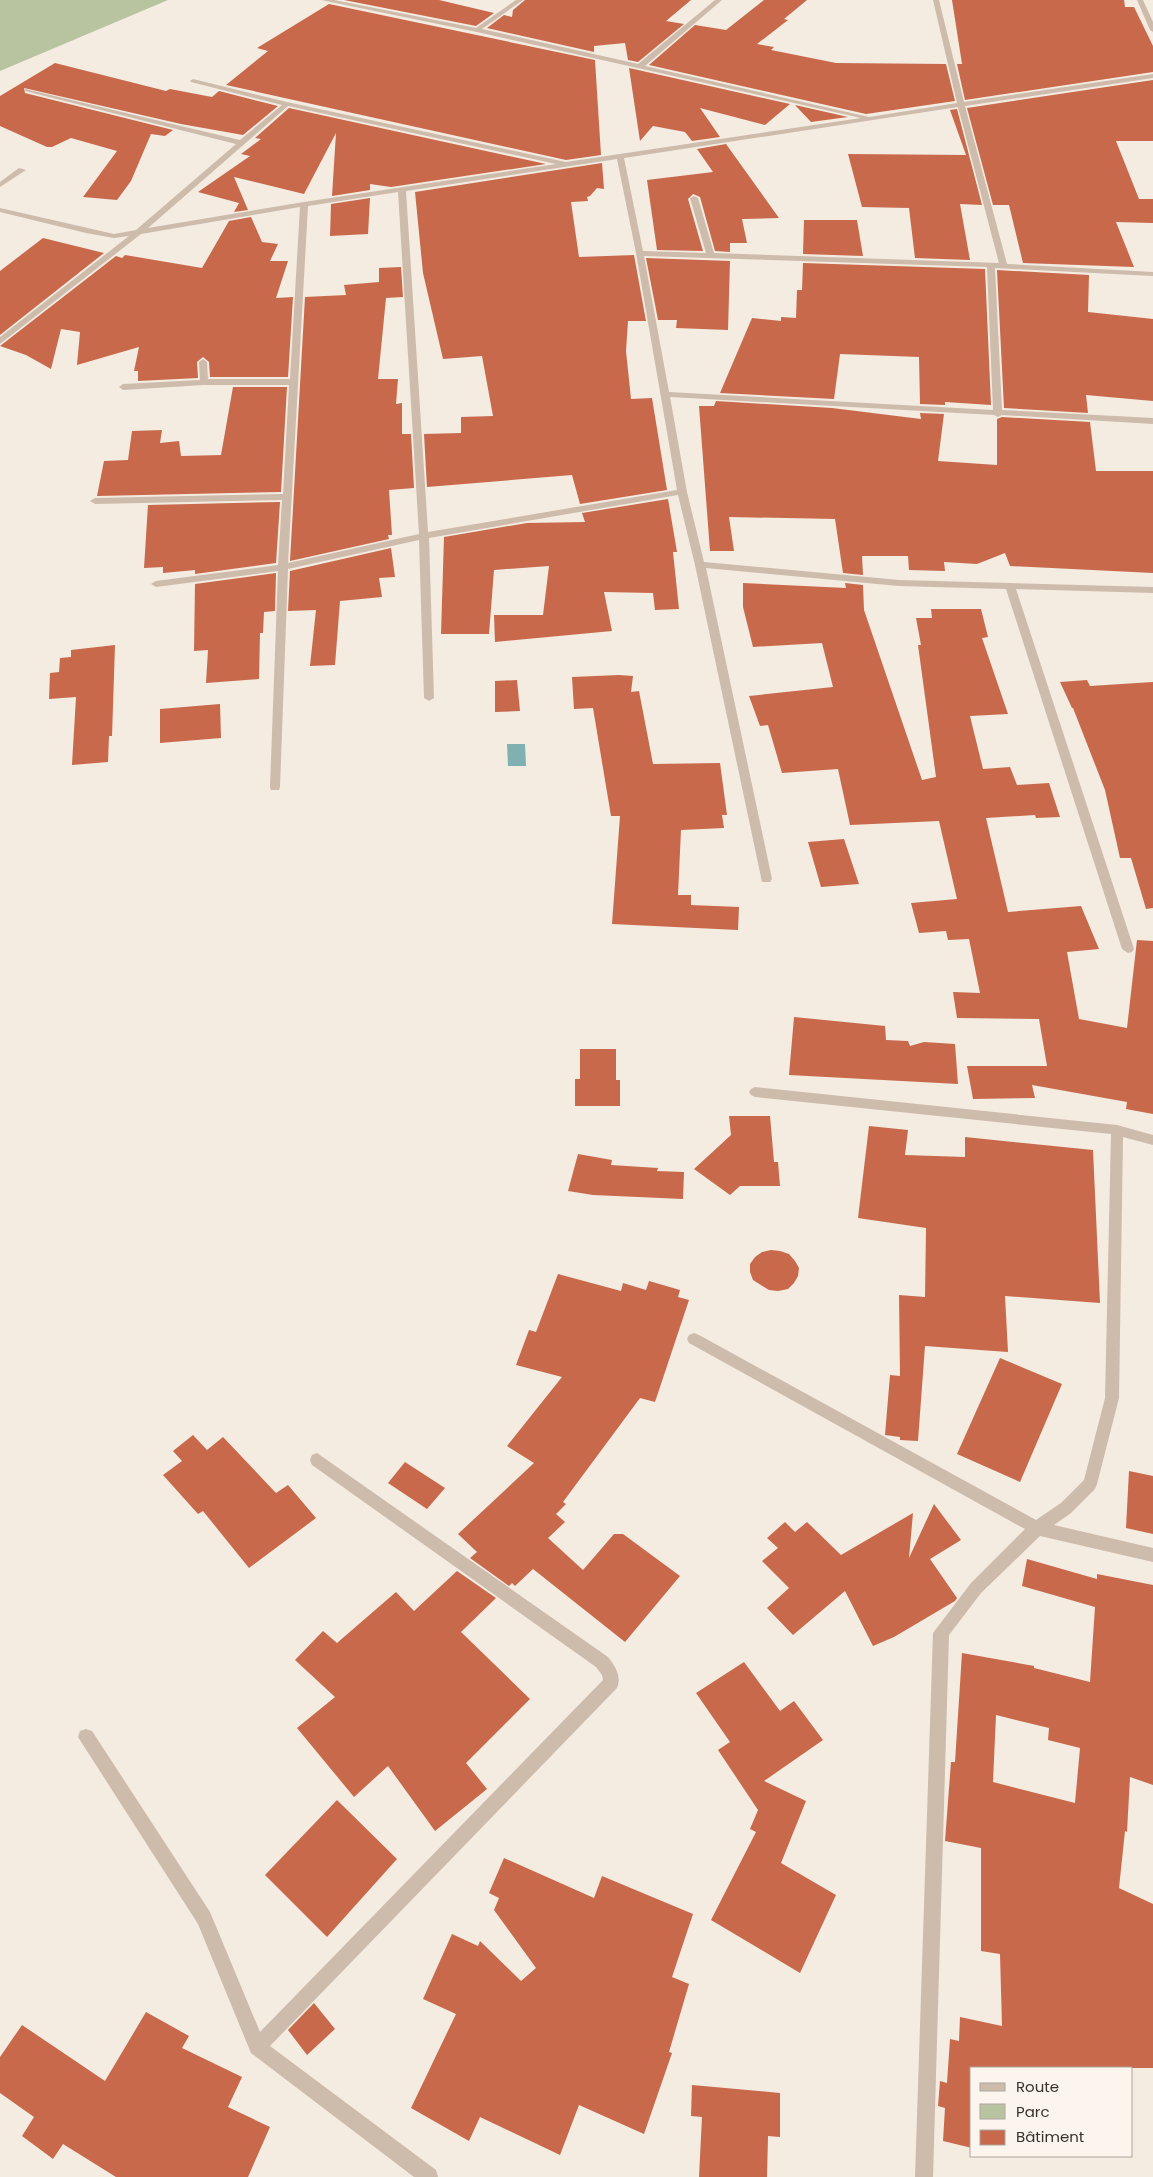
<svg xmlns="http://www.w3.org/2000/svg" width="1153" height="2177" viewBox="0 0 1153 2177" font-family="Poppins,sans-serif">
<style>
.green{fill:#b8c4a0}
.water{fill:#7fb0b2}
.building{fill:#c8694b;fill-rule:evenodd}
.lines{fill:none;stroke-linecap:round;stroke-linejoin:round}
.minor{fill:#cdbbac;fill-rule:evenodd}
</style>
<rect width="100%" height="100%" fill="#f4ebe1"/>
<!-- green -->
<path class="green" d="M0,0H168L0,71Z"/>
<!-- water -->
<path class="water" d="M507,744H525L526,766H508Z"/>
<!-- building -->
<g class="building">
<path d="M344,0H439L494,13L476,26Z"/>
<path d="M525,0H691L666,21L684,24L638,62L628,60L625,43L594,46V52L487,28L504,15L512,17L513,10Z"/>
<path d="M764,0H807L784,19L788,20L757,44L774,47L771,50L836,63L946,64L955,101L866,114L649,65L695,25L726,30Z"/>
<path d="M952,0H1124L1125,7H1134L1153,46V72L965,100L957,64H962Z"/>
<path d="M329,4L595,60L601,155L566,160L226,85L268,51L257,48Z"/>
<path d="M55,63L166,91L170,89L212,97L219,91L278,106L243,135L181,124L24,88L25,93L173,130L165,136L151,134L131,181L117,200L83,197L117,151L71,138L52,147H47L0,126V96Z"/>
<path d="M629,68L790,104L765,125L700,108L720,137L692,141L685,132L653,126L640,141Z"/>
<path d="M1153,80V141H1116L1139,199H1153V223L1116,222L1134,267L1023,263L1009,205H993L967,108Z"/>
<path d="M795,105L848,117L811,122Z"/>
<path d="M289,108L546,164L391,187L370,184V190L332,196L336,133L304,194L234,177L248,210L234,212L239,203L198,192L250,156L241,154L261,139L255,138Z"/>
<path d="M957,109L982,205L960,204L970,260L915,258L909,208L862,207L848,154L966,155L950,110Z"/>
<path d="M726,144L779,218L742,219L747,243H730V252L715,251L700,197L693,194L688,199L703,251L657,250L647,180L713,172L697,149Z"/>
<path d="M602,163L604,189L597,188L590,196L587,197L588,201L571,202L579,257L634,255L646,321H628L626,351L631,399L652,398L667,490L580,504L572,475L427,487L424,434L461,433V417L493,416L482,356L443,359L423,273L415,192Z"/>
<path d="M370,198L368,234L330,236L331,204Z"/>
<path d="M251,217L262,242L278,244L270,261H288L276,298L293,297L288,377H210L209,362L203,357L197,362L198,378L138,381V371H134L139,347L77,365L80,332L61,329L51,369L26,355L0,346L116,256L122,258L125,255L202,268L229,221Z"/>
<path d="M804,220H857L863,256L803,254Z"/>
<path d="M43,238L104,253L0,335V271Z"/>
<path d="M646,258L730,261L728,330L676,328L677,320H658Z"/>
<path d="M803,263L985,269L991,405L945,402V405L920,404L919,357L840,354L834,399L720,393L752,318L781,321V317L796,318L797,290H802Z"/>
<path d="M401,267L403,297L386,298L378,379H398L396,404L402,403V434H411L414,488L389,490L392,535H388L389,539L290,561L305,297L346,295L344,285L379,282V268Z"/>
<path d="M997,270L1089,275L1088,312L1153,319V401L1086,395L1088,413L1004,408Z"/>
<path d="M233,387H287L281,492L97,496L104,461L128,460L132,431L162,430L160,443L179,441L181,456L221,455Z"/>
<path d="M716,401L832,408L921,419L920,413L944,414L938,461L997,465V419L1002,417L1090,422L1096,471H1153V573L1010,566L1005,553L977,564L944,562L945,571L909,570L908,556H862L863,575L843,573L835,519L729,517L734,551H710L699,406H714Z"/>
<path d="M668,499L677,552H673L679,609L655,610L653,593L604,592L612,631L495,642L494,615H543L549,566L494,570L489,634H441L444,537L527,523L585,522L582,513Z"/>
<path d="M280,502L276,563L195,574V570L163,573V567L144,568L148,505Z"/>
<path d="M391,548L395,577L379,578L382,597L340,601L335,665L310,666L316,610L288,611L290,571Z"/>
<path d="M276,573L275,611L264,612L263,633H260L259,679L206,683L208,650L194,651L195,584Z"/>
<path d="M743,583L846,588L845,583L863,585L864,610L922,780L936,777L918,645H921L916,618H932L931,609H981L988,637L982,638L1008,714L970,716L983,769L1010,767L1017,785L1049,783L1060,817L1036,818L1035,815L986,818L1008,912L1081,906L1099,949L1067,952L1079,1019L1127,1028L1137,940L1153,941V1114L1126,1109L1127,1102L1032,1085L1035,1098L973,1099L967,1066H1047L1039,1019L957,1018L953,992L980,993L969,939L948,940L946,931L919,933L911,903L957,899L939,821L850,825L838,769L782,773L768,725L760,726L749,696L833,687L822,643L753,647L743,607Z"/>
<path d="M115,645L112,736H109L108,762L72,765L76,697L49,699L50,673L59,672L60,658L71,657V650Z"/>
<path d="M619,675L633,676L631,692L639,691L653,764L720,763L727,815H722L724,828L681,830L678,895H691V905L739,907L738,930L612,924L620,816H611L593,708L574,709L572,677Z"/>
<path d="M517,680L520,711L495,712V681Z"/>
<path d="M1087,680L1090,686L1153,682V908L1146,909L1131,858H1120L1105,790L1073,708H1072L1060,682Z"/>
<path d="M220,704L221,738L160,743V709Z"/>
<path d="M844,839L859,884L821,887L808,842Z"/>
<path d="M794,1017L885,1026L886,1040L908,1041L910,1046L924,1042L955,1044L958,1084L789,1075Z"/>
<path d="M580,1049H616V1080H620V1106H575V1079H580Z"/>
<path d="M729,1116H770L774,1162H778L780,1186H740L730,1195L694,1169L731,1135Z"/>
<path d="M869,1126L908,1130L905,1155L965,1157V1137L1093,1150L1100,1303L1005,1296L1008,1352L925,1346L918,1441L900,1440V1437L885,1435L890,1375L900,1376L899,1295L925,1297L926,1228L858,1218Z"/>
<path d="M578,1154L612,1160L611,1165L658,1168L657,1171L684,1172L683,1199L593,1195L568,1191Z"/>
<path d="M771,1250L780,1251L789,1254L795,1261L799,1268L798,1276L794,1283L788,1289L778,1291L769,1290L753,1280L750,1272V1264L755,1257L762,1252Z"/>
<path d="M558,1274L621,1291L623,1283L646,1290L649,1281L680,1290L678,1297L689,1300L655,1402L640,1398L563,1502L566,1504L556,1514L565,1522L548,1538L583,1570L614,1534H623L680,1576L625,1642L533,1569L515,1586L512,1583L509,1586L470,1558L477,1552L458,1534L534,1463L507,1446L562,1377L516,1365L529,1330L536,1332Z"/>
<path d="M1000,1358L1062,1384L1020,1482L957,1454Z"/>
<path d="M193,1435L207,1450L223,1437L276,1493L288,1485L316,1518L249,1568L203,1511L198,1514L163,1475L182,1461L173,1451Z"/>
<path d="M405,1462L445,1488L427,1509L388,1483Z"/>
<path d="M1129,1471L1153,1476V1534L1126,1528Z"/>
<path d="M934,1504L961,1540L930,1559L957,1598L955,1601L894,1637L873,1646L845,1591L793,1635L767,1608L789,1588L762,1561L778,1548L767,1538L785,1522L795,1532L807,1522L841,1555L913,1513L909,1558Z"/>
<path d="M1027,1559L1097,1579V1574L1153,1585V1785L1130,1777L1127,1832L1125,1831L1119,1888L1153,1904V2068H972V2148L943,2141L945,2108L938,2106L940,2081L947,2083L950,2039L959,2041L960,2017L1002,2026L1000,1954L981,1951V1848L945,1841L951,1762H955L962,1653L1034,1666V1668L1090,1682L1095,1607L1022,1586ZM996,1715L1049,1728L1048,1740L1080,1748L1075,1803L993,1782Z"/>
<path d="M457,1571L496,1598L461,1632L530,1699L466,1763L487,1789L435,1831L388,1766L354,1797L297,1728L335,1697L295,1660L323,1631L337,1643L396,1592L414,1611Z"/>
<path d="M744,1662L780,1711L794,1701L823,1740L764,1781L806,1801L781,1863L836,1895L800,1973L711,1920L756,1832L750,1829L758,1810L718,1750L730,1742L696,1693Z"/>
<path d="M337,1800L397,1859L327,1937L265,1875Z"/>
<path d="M504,1858L594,1898L602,1876L693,1914L672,1977L689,1984L669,2052L672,2053L644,2134L579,2105L560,2155L480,2117L469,2141L411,2108L456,2014L423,1999L452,1934L478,1946L480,1941L521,1981L536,1968L494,1910L499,1898L489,1893Z"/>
<path d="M314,2003L335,2029L307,2055L288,2030Z"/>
<path d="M146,2012L189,2036L182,2048L242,2077L228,2107L270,2127L248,2177H116L63,2144L53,2159L22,2136L34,2117L0,2093V2057L22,2025L105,2081Z"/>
<path d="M692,2085L780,2093V2137L768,2136L767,2177H699L702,2117L691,2116Z"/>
</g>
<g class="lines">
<!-- minor -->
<g class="minor">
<path d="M321,0H334L476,28L516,0H523L482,29L638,64L715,0H722L645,66L869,117L957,103L933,0H939L964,102L1153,74V78L965,106L1007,264L1153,272V276L995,268L1002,410L1153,418V424L1002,415L998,417L994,415L670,397L687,492L704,562L899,580L1153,587V593L1016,589L1134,949L1132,952L1128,953L1122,949L1006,589L899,586L706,568L772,879L770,882H762L695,565L678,495L429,538L434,698L429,701L424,698L419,540L288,569L280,787L279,790H271L270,787L278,571L156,587L151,584L156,581L278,565L282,500L95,504L90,501L95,498L283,494L289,385H204L123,390L119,387L123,384L200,380L199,362L203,359L207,362L208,379H290L300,207L141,234L0,344V337L129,236L114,238L86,233L0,212V208L114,234L136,230L236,144L25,91V89L240,140L282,105L191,82L190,81L193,79L287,102L566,162L861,118L477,32ZM288,106L556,164L304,202L148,228ZM958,107L999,263L714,253L698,198L694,196L690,198L706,253L643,251L624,158ZM617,159L636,253L677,490L428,532L406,191ZM398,192L419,534L288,563L308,206ZM644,256L987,267L993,410L669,392Z"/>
<path d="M1137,0H1143L1153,22V32L1150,30Z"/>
<path d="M19,168L26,170L0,187V182Z"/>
<path d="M755,1087L1117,1125L1153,1135V1145L1123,1137L1119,1398L1097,1484L1095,1489L1071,1513L1054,1525L1153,1548V1562L1040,1536L981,1593L949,1635L933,2177H915L933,1633L971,1583L1025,1529L689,1343L687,1339L689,1335L694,1333L699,1335L1036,1520L1061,1503L1084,1480L1105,1398L1111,1134L755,1097L751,1095L749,1092L751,1089Z"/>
<path d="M317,1453L608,1657C615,1666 622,1676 617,1688L270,2046L436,2170L438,2177H414L251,2053L198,1924L78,1737L80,1731L86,1729L92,1731L210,1912L260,2032L603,1680L602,1675L596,1667L312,1465L310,1460L312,1455Z"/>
</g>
</g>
<!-- legend -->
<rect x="970" y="2067" width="162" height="90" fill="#fbf5ee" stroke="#aea6a0"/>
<rect x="980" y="2083" width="25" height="8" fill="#cdbbac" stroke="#aea6a0"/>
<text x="1016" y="2092" font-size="15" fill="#3b302b">Route</text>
<rect x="980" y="2104" width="25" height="15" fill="#b8c4a0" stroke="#aea6a0"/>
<text x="1016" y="2117" font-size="15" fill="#3b302b">Parc</text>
<rect x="980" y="2130" width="25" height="15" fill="#c8694b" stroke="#aea6a0"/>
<text x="1016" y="2142" font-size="15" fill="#3b302b">Bâtiment</text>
</svg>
